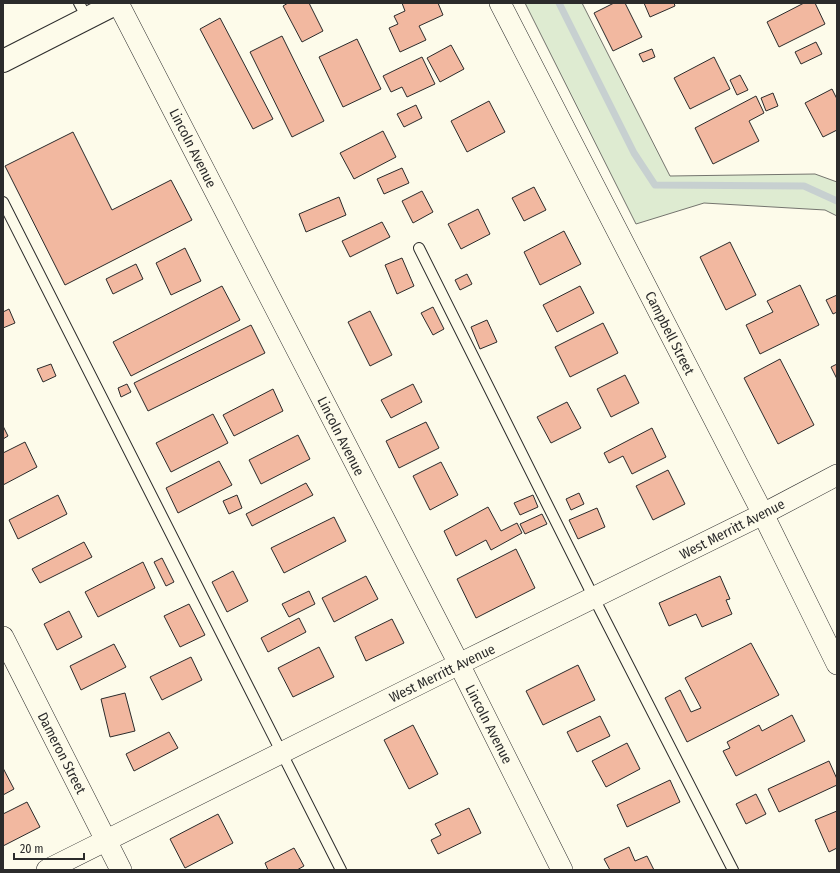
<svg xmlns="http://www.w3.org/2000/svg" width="840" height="873" viewBox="0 0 840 873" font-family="'Fira Sans Condensed',sans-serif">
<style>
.green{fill:#deebd1;stroke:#74746e}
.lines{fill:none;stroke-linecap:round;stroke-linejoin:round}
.stream{stroke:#c7d0d0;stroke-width:7}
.building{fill:#f2b8a0;stroke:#2b2b2b}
.service-casing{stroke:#2b2b2b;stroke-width:12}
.minor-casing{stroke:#2b2b2b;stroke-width:22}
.primary-casing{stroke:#2b2b2b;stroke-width:24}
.service{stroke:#fdfbea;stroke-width:10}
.minor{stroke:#fdfbea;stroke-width:21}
.primary{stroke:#fdfbea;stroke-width:22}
.labels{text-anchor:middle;stroke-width:3;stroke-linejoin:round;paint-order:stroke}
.street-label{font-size:14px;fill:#2b2b2b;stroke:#fdfbea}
</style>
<rect width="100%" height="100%" fill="#fdfbea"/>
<!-- green -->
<path class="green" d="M525,3H582L670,176L815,174L837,182V216L825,210L704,203L636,224Z"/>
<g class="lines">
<!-- stream -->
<path class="stream" d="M559,3L634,153L655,185L804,186L837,201"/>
</g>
<!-- building -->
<g class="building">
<path d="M288,3H309L323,31L302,42L283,6Z"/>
<path d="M402,3H438L443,15L419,26L426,40L400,52L389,28L398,24L394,16L405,11Z"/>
<path d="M614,3H625L642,37L613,51L594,13Z"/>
<path d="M644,3H674L675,6L650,17Z"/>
<path d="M804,3H815L825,24L779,47L767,22Z"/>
<path d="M220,18L273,119L253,129L200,29Z"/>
<path d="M282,36L324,121L292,137L250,52Z"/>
<path d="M357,39L381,89L343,107L319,57Z"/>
<path d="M816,42L822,54L801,64L795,52Z"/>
<path d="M451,45L464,69L440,82L427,58Z"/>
<path d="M652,49L655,57L643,62L639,54Z"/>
<path d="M422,57L435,84L407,97L402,87L391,92L383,76Z"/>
<path d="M714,57L730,89L690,109L674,78Z"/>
<path d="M740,75L748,90L737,95L730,80Z"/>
<path d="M832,89L837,99V130L823,137L805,103Z"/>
<path d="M773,93L778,106L766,111L761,98Z"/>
<path d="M756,96L764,113L749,121L759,141L713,164L695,128Z"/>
<path d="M489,101L505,132L467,152L451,121Z"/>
<path d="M416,105L422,118L404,127L397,114Z"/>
<path d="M383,131L396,157L354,179L340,153Z"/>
<path d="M73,132L112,210L171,180L192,220L65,285L5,166Z"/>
<path d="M402,168L409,183L384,194L377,179Z"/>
<path d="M534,187L546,210L524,221L512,198Z"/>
<path d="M422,191L433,212L413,223L402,201Z"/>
<path d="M339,197L346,215L306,232L299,214Z"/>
<path d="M478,209L490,234L461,249L448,224Z"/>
<path d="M382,222L390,237L350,257L342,241Z"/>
<path d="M564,231L581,264L540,285L524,252Z"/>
<path d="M730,242L756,295L726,310L700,257Z"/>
<path d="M185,248L201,281L171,295L156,263Z"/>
<path d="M402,258L414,286L397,294L385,265Z"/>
<path d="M136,264L143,279L113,294L106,279Z"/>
<path d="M467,274L472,284L460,290L455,280Z"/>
<path d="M800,285L819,325L760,354L746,325L773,312L767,301Z"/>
<path d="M222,286L240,320L131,376L113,342Z"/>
<path d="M580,286L594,313L557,332L543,305Z"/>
<path d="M837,295V312L833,314L826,300Z"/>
<path d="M433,307L444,329L433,335L421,313Z"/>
<path d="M9,309L15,323L3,328V312Z"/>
<path d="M370,311L392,355L370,366L348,322Z"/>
<path d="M487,320L497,342L480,349L471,327Z"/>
<path d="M603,323L618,353L570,377L555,347Z"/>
<path d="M251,325L265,353L148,411L134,383Z"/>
<path d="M780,359L814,425L778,444L744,378Z"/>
<path d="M51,364L56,376L43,382L37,369Z"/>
<path d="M837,364V379L831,367Z"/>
<path d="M625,375L639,403L611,417L597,389Z"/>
<path d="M127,384L131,392L121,397L118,388Z"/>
<path d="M413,384L422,402L391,418L381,400Z"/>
<path d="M273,389L283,411L234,436L223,415Z"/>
<path d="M567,402L581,428L551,443L537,417Z"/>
<path d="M213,414L228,443L171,472L156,443Z"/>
<path d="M426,422L439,448L399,468L386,441Z"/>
<path d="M3,426L8,436L3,439Z"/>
<path d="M652,428L666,457L632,474L623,456L609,463L604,453Z"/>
<path d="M298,435L310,459L261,484L249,460Z"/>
<path d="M25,442L37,467L3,485V453Z"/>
<path d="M219,461L232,485L178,513L166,488Z"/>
<path d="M441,462L458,495L430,510L413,476Z"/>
<path d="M668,470L685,504L653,520L636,486Z"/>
<path d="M306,483L313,495L252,526L246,514Z"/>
<path d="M579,493L584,504L571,510L566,499Z"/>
<path d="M58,495L67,514L18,539L9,520Z"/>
<path d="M237,495L242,508L229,514L223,501Z"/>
<path d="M533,495L538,507L520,515L514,503Z"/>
<path d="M488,507L501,531L517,523L522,533L491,550L486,540L456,556L444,531Z"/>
<path d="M597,508L605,527L578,539L569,520Z"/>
<path d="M542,514L547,524L525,534L520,524Z"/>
<path d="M334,517L346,541L284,573L271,548Z"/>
<path d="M84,542L92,557L40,583L32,569Z"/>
<path d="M516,549L535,588L476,618L457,579Z"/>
<path d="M162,558L174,582L166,586L154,562Z"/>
<path d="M143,562L155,588L98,617L85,592Z"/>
<path d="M233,571L248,601L227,612L212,582Z"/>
<path d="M366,576L378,599L334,622L322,598Z"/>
<path d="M720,576L730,599L726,600L732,614L702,627L696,614L669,626L659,603Z"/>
<path d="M309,591L315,604L289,617L282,604Z"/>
<path d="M189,604L205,635L180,647L164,616Z"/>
<path d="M69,611L82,637L57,650L44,624Z"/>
<path d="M299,618L306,632L268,652L261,638Z"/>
<path d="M392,619L404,643L366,661L355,637Z"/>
<path d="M751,643L779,695L687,742L665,698L680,690L691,712L701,708L685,678Z"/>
<path d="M114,644L126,667L81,690L70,666Z"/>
<path d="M319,647L334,677L293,697L278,668Z"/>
<path d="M191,657L202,680L162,700L150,677Z"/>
<path d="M578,665L595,700L543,725L526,691Z"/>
<path d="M125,693L135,731L110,737L101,699Z"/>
<path d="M792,715L805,741L736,776L723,751L730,748L727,742L759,725L762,731Z"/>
<path d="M600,716L610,736L577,752L567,732Z"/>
<path d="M413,725L438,774L409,789L384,740Z"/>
<path d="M169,732L178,748L134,771L126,754Z"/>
<path d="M627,743L640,769L606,787L592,761Z"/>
<path d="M829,761L837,779V785L779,812L768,789Z"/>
<path d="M3,768L14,789L3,795Z"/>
<path d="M670,780L680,802L627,827L617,805Z"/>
<path d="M756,794L766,814L746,824L736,804Z"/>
<path d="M27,802L40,827L3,846V814Z"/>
<path d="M469,808L481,833L438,854L431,840L441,835L435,824Z"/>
<path d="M837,811V848L829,852L815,820Z"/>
<path d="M218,814L233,843L185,868L170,839Z"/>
<path d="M629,847L635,861L647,856L654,870H610L604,859Z"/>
<path d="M294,848L304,866L297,870H268L265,863Z"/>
</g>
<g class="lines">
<defs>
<g id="service">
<path d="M79,3L87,18"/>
<path d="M3,202L341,870"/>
<path d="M419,248L594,598L733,870"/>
</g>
<g id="minor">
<path d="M118,3L459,664L562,870"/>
<path d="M500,3L763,514L837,664"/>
<path d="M3,637L121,870"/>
<path d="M47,870L459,664L763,514L837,475"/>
</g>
<path id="primary" d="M3,61L117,3"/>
</defs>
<!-- service casing -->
<use href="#service" class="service-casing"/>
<!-- minor casing -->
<use href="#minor" class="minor-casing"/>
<!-- primary casing -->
<use href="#primary" class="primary-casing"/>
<!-- service -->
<use href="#service" class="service"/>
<!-- minor -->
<use href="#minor" class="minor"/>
<!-- primary -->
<use href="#primary" class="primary"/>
</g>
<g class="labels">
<!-- street labels -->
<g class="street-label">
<text transform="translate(193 148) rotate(63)" y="5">Lincoln Avenue</text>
<text transform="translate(670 333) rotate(63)" y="5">Campbell Street</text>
<text transform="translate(341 436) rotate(63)" y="5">Lincoln Avenue</text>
<text transform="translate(732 529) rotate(-27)" y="5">West Merritt Avenue</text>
<text transform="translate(442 673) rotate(-26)" y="5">West Merritt Avenue</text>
<text transform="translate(489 724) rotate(63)" y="5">Lincoln Avenue</text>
<text transform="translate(62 753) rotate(63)" y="5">Dameron Street</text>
</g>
</g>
<!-- border -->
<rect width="840" height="873" fill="none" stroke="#2b2b2b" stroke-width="8"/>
<!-- scale -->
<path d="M14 853v6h70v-6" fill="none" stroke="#2b2b2b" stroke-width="2"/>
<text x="20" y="853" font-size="12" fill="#2b2b2b" stroke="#fdfbea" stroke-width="3" paint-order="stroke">20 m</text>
</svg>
